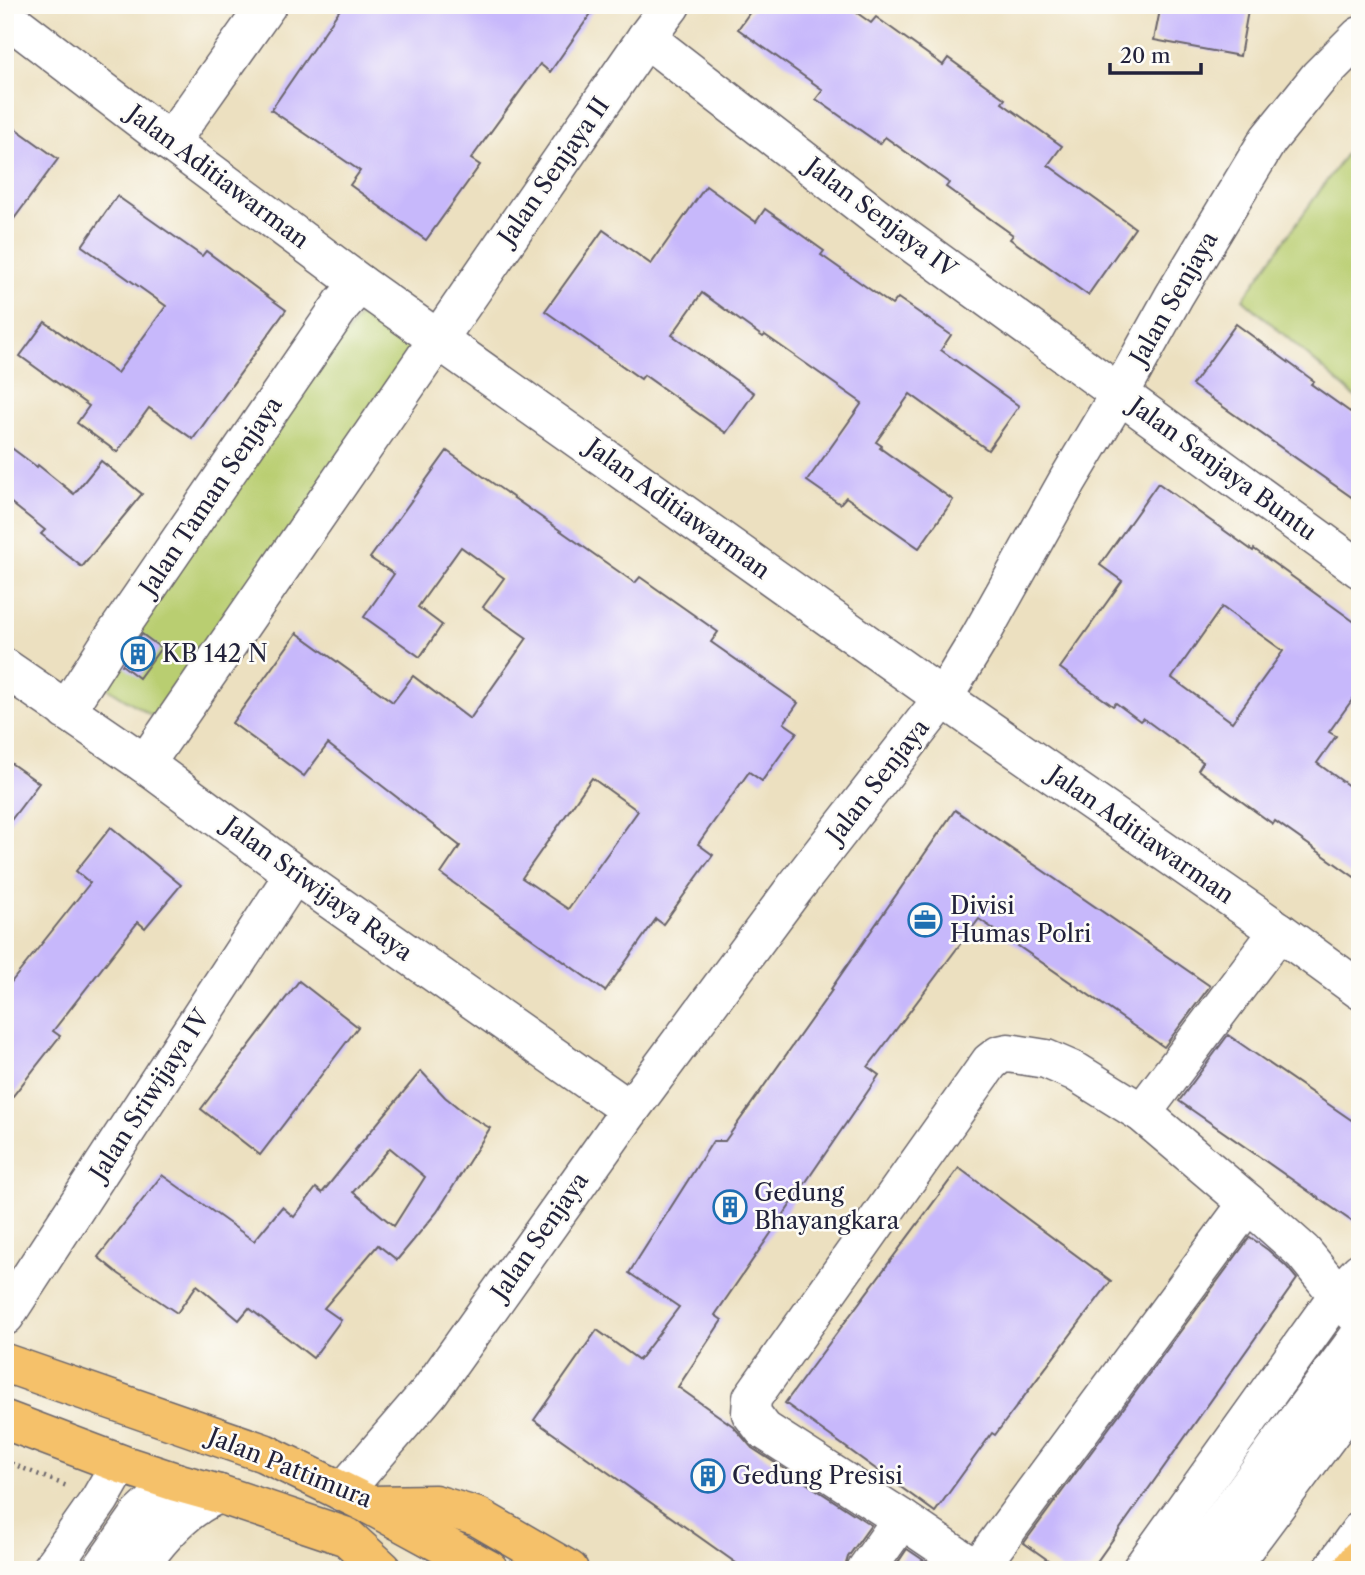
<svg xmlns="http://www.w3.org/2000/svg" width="1365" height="1575" viewBox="0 0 1365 1575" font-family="'Libre Caslon Text',serif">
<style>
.green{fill:#b9ce71;stroke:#6e7856;stroke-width:2}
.building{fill:#c7b8fb;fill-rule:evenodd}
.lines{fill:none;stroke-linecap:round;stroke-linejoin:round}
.minor-casing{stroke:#69646a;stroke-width:41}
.major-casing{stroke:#69646a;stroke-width:41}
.path{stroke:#69646a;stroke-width:4.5;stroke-dasharray:2 5;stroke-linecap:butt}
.minor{stroke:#fff;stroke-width:38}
.major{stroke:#f5c16b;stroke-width:38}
.labels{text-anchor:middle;stroke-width:5;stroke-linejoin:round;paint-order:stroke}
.street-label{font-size:24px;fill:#22223b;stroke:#fdfcf7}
.poi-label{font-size:24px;fill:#22223b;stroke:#fdfcf7;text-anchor:start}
</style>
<rect width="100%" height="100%" fill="#fdfcf7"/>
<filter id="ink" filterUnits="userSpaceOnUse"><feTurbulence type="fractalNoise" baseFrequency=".0143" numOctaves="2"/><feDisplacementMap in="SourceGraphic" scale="14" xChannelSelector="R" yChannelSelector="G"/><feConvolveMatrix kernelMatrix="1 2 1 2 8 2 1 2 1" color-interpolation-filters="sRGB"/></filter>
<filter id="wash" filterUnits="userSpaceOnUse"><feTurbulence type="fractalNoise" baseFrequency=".00686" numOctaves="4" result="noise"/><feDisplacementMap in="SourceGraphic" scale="28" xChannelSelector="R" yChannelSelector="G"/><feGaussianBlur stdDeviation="1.57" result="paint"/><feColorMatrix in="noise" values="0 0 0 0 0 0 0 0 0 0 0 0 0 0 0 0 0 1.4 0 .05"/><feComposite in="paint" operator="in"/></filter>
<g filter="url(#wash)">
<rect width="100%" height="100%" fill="#ece0c0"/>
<!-- green -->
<g class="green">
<path d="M1360,134V401L1243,299Z"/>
<path d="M374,296L427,341L155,718L91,677Z"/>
</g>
<g id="blocks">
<!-- building -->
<g class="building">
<path d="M343,5H597L550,72L540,64L471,159L480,165L426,240L350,185L360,171L271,110Z"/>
<path d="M755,5H846L871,23L876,17L943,65L948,58L1005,99L1002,103L1062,146L1048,165L1135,228L1088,295L1010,239L1013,235L946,187L949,183L885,137L880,144L816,99L823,90L738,29Z"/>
<path d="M1161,5H1249L1240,56L1154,40Z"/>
<path d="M5,121L58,159L5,231Z"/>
<path d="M706,186L756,222L765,209L824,251L821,255L892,305L898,298L951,335L941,350L1019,406L988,450L910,394L876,442L882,446L880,448L953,500L919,548L846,497L840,504L807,481L862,403L765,335L763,337L702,293L672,335L754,393L726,433L644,375L641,379L545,311L603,230L651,264Z"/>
<path d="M117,196L202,256L206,251L286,310L193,439L149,408L117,452L77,423L89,406L20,356L45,322L117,373L166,306L82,246Z"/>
<path d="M1236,324L1314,381L1311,384L1360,419V503L1192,385Z"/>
<path d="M5,443L37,467L38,465L74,494L101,461L142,494L82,567L41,534L45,530L5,498Z"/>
<path d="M447,451L635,583L640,577L718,632L711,642L798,703L784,723L797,732L762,781L749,772L698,844L713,855L663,924L656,919L605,991L441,874L460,846L328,744L304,776L232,723L297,633L393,702L413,676L470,719L527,638L483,607L504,578L461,547L418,607L442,625L420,657L364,617L394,574L370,558ZM592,778L638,811L568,909L522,878Z"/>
<path d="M1158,483L1253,551L1254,549L1360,626V689L1329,732L1336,736L1317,763L1360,794V881L1275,821L1273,824L1198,770L1203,762L1143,718L1140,721L1116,703L1113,706L1060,668L1122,581L1100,565ZM1222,607L1283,651L1232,722L1172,678Z"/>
<path d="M142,634L161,648L139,678L122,665Z"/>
<path d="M5,759L39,783L5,828Z"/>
<path d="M955,810L1210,986L1164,1047L979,919L868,1067L879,1075L715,1315L722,1320L678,1387L733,1426L752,1448L871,1525L848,1557L844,1570H746L534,1420L597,1330L639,1360L679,1307L629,1273L713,1141H725L832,990L831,989Z"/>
<path d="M111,827L181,885L145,928L138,922L53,1031L60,1036L5,1106V990L90,883L76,871Z"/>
<path d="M299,981L358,1027L260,1155L201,1109Z"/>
<path d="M1228,1035L1360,1126V1227L1179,1101Z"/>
<path d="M421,1071L445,1097L466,1114L490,1128L437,1212L397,1260L378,1245L324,1308L341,1320L313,1358L249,1308L239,1320L197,1285L177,1313L119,1274L98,1257L162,1175L254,1241L282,1207L294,1217L316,1188L322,1193L356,1151L355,1150ZM390,1148L425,1177L394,1226L353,1192Z"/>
<path d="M959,1168L1111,1281L995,1435L992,1433L935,1512L785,1403Z"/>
<path d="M1250,1237L1268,1250L1287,1267L1297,1279L1091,1570H1062L1024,1543Z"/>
<path d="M907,1549L938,1570H893Z"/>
</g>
</g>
</g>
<g filter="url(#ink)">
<use href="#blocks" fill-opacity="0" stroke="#69646a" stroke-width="2"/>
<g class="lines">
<defs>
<g id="minor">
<path d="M5,16L170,142L360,284L943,698L1279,931L1360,990"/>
<path d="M646,38L878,218L1360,569"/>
<path d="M170,142L267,5"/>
<path d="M5,668L145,764L294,874L630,1110"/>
<path d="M66,711L107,647L342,304L360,284"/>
<path d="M145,764L646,38L671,5"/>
<path d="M1142,1113L1279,931"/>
<path d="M1356,1315L1338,1295L1360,1272"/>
<path d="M5,1316L294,874"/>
<path d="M343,1492L430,1391L630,1110L794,889L943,698L980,637L1068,480L1120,393L1174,296L1268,140L1319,77L1360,36"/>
<path d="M902,1519L977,1570"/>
<path d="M50,1570L100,1499L120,1464"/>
<path d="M101,1570L139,1516L176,1482"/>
<path d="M137,1570C153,1547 171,1524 194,1508C202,1502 210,1498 219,1494"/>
<path d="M866,1570L902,1519L764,1430L751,1413L752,1398L990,1062L999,1055L1008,1053L1046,1059L1076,1072L1142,1113L1248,1203L1303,1252L1338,1295L1141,1570"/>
<path d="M977,1570L1248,1203"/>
<path d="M1185,1570L1200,1551L1360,1335"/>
<path d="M1228,1570L1360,1393"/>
<path d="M1332,1570L1360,1531"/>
</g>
<g id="major">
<path d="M5,1363L264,1453L370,1505L435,1504L478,1517L569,1570"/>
<path d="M5,1420L124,1465L176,1482L219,1494L347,1537L383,1570"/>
<path d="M372,1506L489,1570"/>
<path d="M1351,1570L1360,1558"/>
</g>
</defs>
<!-- minor casing -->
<use href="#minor" class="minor-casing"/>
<!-- major casing -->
<use href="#major" class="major-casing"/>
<!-- path -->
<path class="path" d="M5,1461L67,1486"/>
<!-- minor -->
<use href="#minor" class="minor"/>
<!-- major -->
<use href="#major" class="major"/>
</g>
</g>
<!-- icons -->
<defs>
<symbol id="building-ring" viewBox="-11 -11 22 22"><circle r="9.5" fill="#fdfcf7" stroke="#1f6fb2" stroke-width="1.5"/><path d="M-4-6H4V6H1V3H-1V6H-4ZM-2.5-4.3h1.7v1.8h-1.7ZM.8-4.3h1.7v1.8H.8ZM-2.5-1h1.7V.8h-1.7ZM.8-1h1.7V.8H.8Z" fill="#1f6fb2"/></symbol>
<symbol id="office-ring" viewBox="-11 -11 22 22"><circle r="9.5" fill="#fdfcf7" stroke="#1f6fb2" stroke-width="1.5"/><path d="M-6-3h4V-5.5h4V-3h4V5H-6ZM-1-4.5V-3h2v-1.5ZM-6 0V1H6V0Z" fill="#1f6fb2"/></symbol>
</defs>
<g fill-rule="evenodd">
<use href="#building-ring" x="119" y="635" width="38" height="38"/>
<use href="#office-ring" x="906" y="901" width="38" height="38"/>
<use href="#building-ring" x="711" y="1188" width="38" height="38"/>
<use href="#building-ring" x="689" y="1457" width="38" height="38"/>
</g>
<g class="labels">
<!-- street labels -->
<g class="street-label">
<text transform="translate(554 171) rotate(-55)" y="8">Jalan Senjaya II</text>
<text transform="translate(218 177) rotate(37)" y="8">Jalan Aditiawarman</text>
<text transform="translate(881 218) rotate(37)" y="8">Jalan Senjaya IV</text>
<text transform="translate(1174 298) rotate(-60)" y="8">Jalan Senjaya</text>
<text transform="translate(1223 469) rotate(36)" y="8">Jalan Sanjaya Buntu</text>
<text transform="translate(211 496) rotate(-56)" y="8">Jalan Taman Senjaya</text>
<text transform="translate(678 509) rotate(36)" y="8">Jalan Aditiawarman</text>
<text transform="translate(878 781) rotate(-52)" y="8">Jalan Senjaya</text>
<text transform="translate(1141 835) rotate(35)" y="8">Jalan Aditiawarman</text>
<text transform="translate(318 889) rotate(36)" y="8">Jalan Sriwijaya Raya</text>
<text transform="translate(150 1095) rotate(-57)" y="8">Jalan Sriwijaya IV</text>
<text transform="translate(540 1236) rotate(-55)" y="8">Jalan Senjaya</text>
<text transform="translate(290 1468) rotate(22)" y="8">Jalan Pattimura</text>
</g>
<!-- poi labels -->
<g class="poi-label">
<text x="162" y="662">KB 142 N</text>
<text x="950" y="914">Divisi<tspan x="950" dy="28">Humas Polri</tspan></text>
<text x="754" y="1201">Gedung<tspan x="754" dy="28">Bhayangkara</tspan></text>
<text x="732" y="1484">Gedung Presisi</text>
</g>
</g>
<!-- margin -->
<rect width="1365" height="1575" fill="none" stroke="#fdfcf7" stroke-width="28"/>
<!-- scale -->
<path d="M1110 63v10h91v-10" fill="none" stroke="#22223b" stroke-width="3.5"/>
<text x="1120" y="63" font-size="21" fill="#22223b" stroke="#fdfcf7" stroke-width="5" paint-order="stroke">20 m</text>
</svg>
